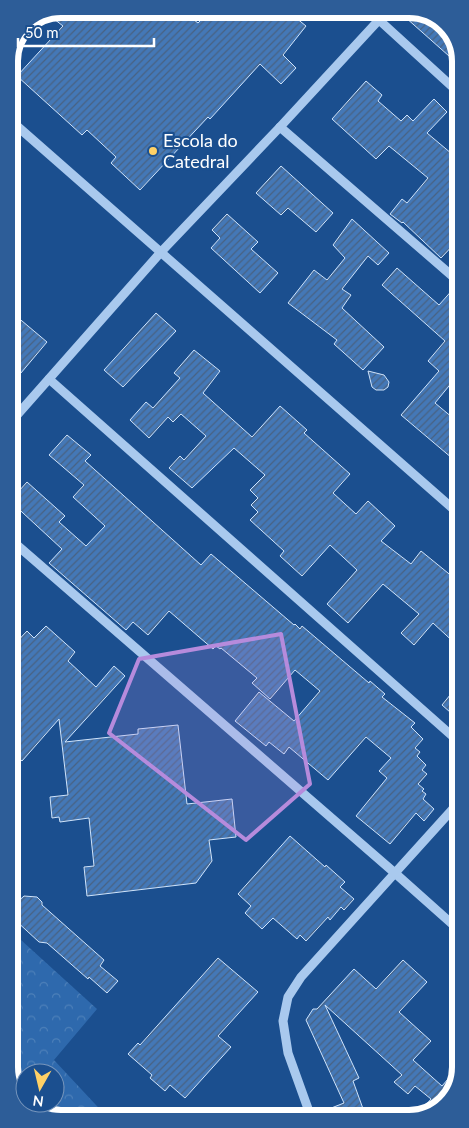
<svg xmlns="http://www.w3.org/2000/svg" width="469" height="1128" viewBox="0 0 469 1128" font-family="Lato,sans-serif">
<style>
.park{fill:url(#park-crowns)}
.building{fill:url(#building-hatch);stroke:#cfe3fa}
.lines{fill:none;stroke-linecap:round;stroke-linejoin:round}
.minor{stroke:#a9c9ee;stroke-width:9}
.marked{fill:#b68bdc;fill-opacity:0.2;stroke:#b68bdc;stroke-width:4;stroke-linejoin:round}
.poi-dot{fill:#ffd166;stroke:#1b4f8f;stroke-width:2}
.labels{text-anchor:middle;stroke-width:4.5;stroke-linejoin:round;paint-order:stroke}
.poi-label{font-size:18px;fill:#fff;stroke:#1b4f8f;text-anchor:start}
.rim{fill:none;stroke:#fff;stroke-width:6}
</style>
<defs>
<pattern id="park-crowns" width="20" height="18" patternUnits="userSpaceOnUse" patternTransform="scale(1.25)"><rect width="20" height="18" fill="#2e69ad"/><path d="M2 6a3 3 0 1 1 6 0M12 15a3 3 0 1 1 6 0" fill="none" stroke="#4d80b9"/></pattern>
<pattern id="building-hatch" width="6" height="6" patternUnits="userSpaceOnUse" patternTransform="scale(1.25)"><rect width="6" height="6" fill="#4478b7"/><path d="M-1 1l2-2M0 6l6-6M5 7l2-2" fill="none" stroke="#486282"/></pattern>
</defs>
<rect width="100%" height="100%" fill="#1b4f8f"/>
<!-- park -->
<path class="park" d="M11,931L97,1009L54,1060L109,1119C86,1119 40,1124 25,1103H55V1073H25V1103L11,1084Z"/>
<!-- building -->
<g class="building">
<path d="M62,9H180L198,23L212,9H285L306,26L283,55L296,68L281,84L260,64L210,119L208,117L140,190L111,163L116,157L87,130L82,135L17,76L63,26L54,19Z"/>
<path d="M396,9H412L440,20L458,44V64Z"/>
<path d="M366,81L382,95L378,101L401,121L407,115L413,121L434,99L447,112L427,133L458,159V240L441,258L403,222L402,223L390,214L402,199L407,203L428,178L389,146L376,159L332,119Z"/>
<path d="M281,166L333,213L316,232L288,208L281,215L256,193Z"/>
<path d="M227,214L258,242L251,249L278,273L260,293L211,248L220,238L212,230Z"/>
<path d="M352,219L389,253L378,265L368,256L342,289L351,295L342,308L384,347L363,370L334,344L337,340L288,303L314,270L327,280L345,258L333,245Z"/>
<path d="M397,268L439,305L455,287H458V375L435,403L459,423V464L401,415L439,371L428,361L445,341L382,285Z"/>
<path d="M9,310L47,342L10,386V359Z"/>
<path d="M156,313L176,331L123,387L104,370Z"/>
<path d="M194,350L220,371L203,393L252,437L280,406L307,430L304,433L350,474L333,493L356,514L368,501L395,526L381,541L411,564L421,551L459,582V647L433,623L414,645L401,633L419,614L383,584L348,623L327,604L357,570L330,545L302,576L280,556L284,551L250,520L258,512L251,505L258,498L250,490L265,475L234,448L192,488L169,468L180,456L184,460L206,436L181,414L173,422L168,417L149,438L130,420L146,402L153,408L180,378L174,373Z"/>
<path d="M368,371L384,375L389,382L388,387L384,390H376L372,387Z"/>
<path d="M67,435L91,455L85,461L201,565L211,554L294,625L295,624L300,629L302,626L369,683L370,681L385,694L382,697L415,723L411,727L423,739L415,748L420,752L417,756L426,765L422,770L427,774L418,784L424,789L422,791L426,794L423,799L434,809L424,821L416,813L390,844L356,816L387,778L379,771L391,758L366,737L328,780L289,747L284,754L269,742L266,746L235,721L259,692L294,721L320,691L295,670L270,699L252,683L257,678L221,648L220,649L216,646L213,649L169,611L148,635L133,622L126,630L49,563L62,549L10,501L27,482L65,516L59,522L86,546L105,526L73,497L84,485L49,455Z"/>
<path d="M46,626L75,652L68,661L96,687L114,666L125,676L65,742L138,734V729L178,725L187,804L232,799L236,837L209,840L212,861L196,883L87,896L84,867L94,866L89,818L60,822L59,817L52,818L50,797L68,795L59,719L22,761L11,751L10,649L27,631L34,638Z"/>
<path d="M459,684V720L442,705Z"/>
<path d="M290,836L325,867L326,865L345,882L340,887L354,899L344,910L341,907L330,920L328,917L306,941L300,935L297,939L273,918L262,929L245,913L251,906L238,894Z"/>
<path d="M24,896L37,897L42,902V905L104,960L100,966L118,981L107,993L89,977L88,979L47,943L39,942L14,919L13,906Z"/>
<path d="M218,958L258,992L218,1036L231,1047L185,1098L170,1085L165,1091L150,1078L152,1075L128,1054L138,1043L140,1045Z"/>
<path d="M403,960L427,982L399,1012L431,1041L413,1060L442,1086L460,1065L450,1099L425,1117H418L417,1115L431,1099L415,1086L408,1094L394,1082L402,1075L325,1005L359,1078L353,1081L366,1117H317L316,1114L344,1103L306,1020L313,1009H317L354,969L376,989Z"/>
</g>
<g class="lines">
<!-- minor -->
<g class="minor">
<path d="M367,9L458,92"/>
<path d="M9,119L459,514"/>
<path d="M280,127L458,281"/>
<path d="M49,379L459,742"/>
<path d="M10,423L161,252L280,127L389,9"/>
<path d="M10,539L396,874L460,931"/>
<path d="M311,1117L288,1053L283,1021L288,997L301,977L460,801"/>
</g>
</g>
<!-- marked area -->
<path class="marked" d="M281,634L310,784L246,840L109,733L139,659Z"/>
<!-- markers -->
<circle class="poi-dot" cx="153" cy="151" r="5"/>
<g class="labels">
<!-- poi labels -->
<g class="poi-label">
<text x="163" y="147">Escola do<tspan x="163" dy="21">Catedral</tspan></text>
</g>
</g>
<!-- crop -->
<path d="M0 0H469V1128H0ZM61 18H409A43 43 0 0 1 452 61V1067A43 43 0 0 1 409 1110H61A43 43 0 0 1 18 1067V61A43 43 0 0 1 61 18Z" fill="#2d5d98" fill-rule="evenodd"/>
<path class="rim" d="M61 18H409A43 43 0 0 1 452 61V1067A43 43 0 0 1 409 1110H61A43 43 0 0 1 18 1067V61A43 43 0 0 1 61 18Z"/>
<!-- north arrow -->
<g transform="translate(40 1088) rotate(188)"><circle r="24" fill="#1b4f8f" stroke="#7695bc"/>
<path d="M0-4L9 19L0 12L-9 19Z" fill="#ffd166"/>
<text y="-8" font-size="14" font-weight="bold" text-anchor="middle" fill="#ffffff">N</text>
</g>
<!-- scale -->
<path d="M18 38v8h136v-8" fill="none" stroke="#ffffff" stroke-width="2.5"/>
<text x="25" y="38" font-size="15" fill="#ffffff" stroke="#1b4f8f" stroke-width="4" paint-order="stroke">50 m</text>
</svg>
